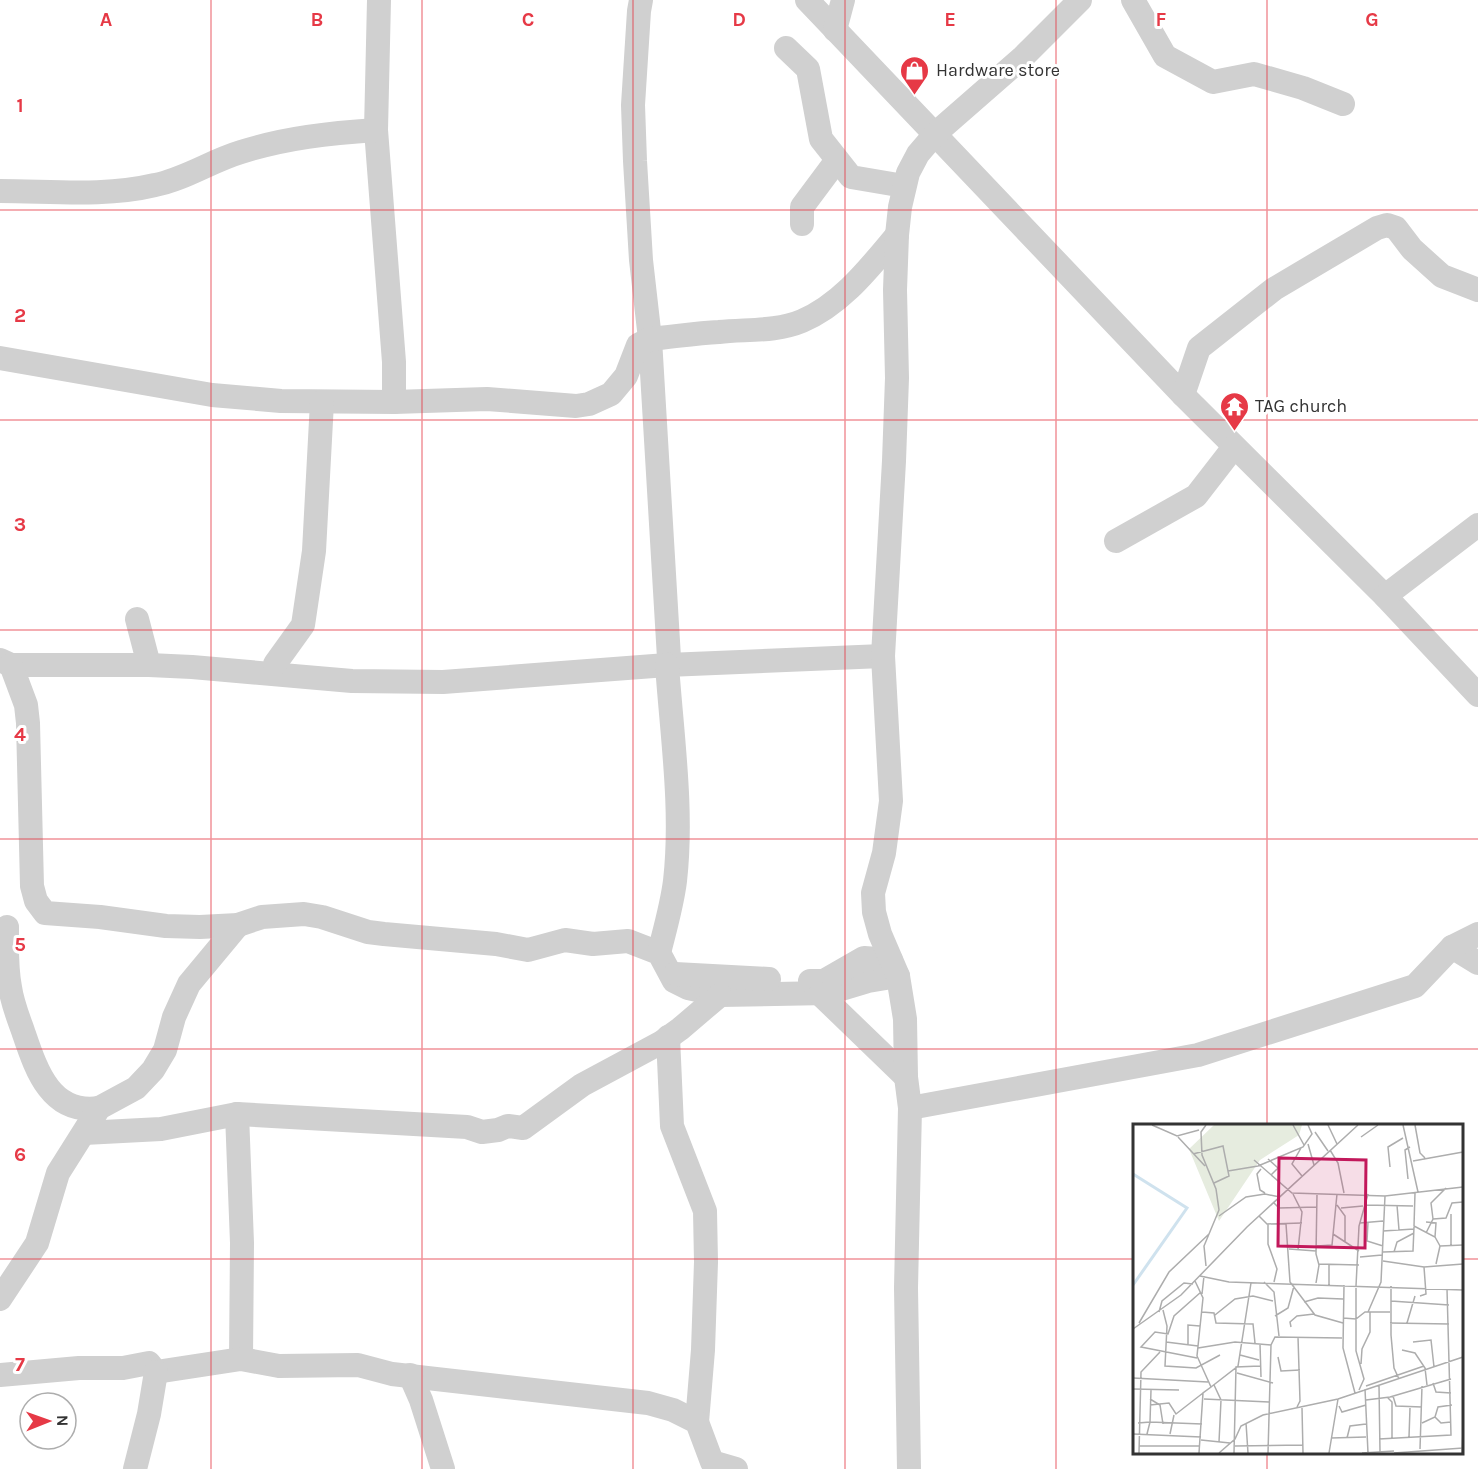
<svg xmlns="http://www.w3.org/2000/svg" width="1478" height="1469" viewBox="0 0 1478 1469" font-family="Karla,sans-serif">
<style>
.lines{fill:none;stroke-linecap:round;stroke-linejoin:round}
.minor{stroke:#d0d0d0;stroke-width:24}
.grid{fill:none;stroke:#e63946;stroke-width:1.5;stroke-opacity:0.55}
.labels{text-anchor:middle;stroke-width:6;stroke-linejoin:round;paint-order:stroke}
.poi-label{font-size:18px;fill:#333;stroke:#fff;text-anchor:start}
.inset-river{fill:none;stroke:#cfe2ee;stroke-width:3}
.inset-road{fill:none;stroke:#adadad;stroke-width:1.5}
.view{fill:#c2185b;fill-opacity:0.15;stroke:#c2185b;stroke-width:3}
.inset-edge{fill:none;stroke:#333;stroke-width:3}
.grid-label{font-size:20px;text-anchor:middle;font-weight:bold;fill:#e63946;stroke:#fff;stroke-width:6;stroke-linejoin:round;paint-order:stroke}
</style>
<rect width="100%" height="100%" fill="#fff"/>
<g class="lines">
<!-- minor -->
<g class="minor">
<path d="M379,0L376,130L394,362V402"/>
<path d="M641,0L639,11L633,105L635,161L641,260L650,339L669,658"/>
<path d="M807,0L1183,395L1385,596L1478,695"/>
<path d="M1133,0L1165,56L1213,82L1254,74L1303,88L1343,104"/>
<path d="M835,30L843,0"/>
<path d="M786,48L808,69L821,139L851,177L904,186"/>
<path d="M0,191C51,191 105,197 155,185C185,179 211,161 241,152C285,138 330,133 376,130"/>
<path d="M802,224V207L837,160"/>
<path d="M0,358L212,395L281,401L394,402L487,399L576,406L589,404L611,394L626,376L638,345L650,339C673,337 696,333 719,332C746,329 776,332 802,321C842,304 870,267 897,235"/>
<path d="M1183,395L1199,348L1274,289L1377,228L1387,225L1396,228L1412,249L1442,276L1478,290"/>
<path d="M1116,541L1196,496L1234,447"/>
<path d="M1385,596L1478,525"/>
<path d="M137,619L149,665"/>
<path d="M0,660L11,665H149L192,667L352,681L443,682L667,665L883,656"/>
<path d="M275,664L303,625L314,551L322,402"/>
<path d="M11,665L26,705L28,723L32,886L36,901L45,913L100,917L166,926L200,927L238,925L262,917L304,914L322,917L368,932L384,934L496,944L528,950L565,940L593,944L628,941L659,953L674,981L688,988L720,995L828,993L868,981L898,976"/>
<path d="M7,927C7,947 6,967 10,987C12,1002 18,1017 23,1031C36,1069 50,1115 99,1108"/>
<path d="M1452,947L1478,963"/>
<path d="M659,953C665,929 672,905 675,881C683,810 672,736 667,665"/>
<path d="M675,974L769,979"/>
<path d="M810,981H824L864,958L891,960"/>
<path d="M820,994L906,1077"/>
<path d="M668,1037L672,1126L705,1211L706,1262L703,1350L697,1422"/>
<path d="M910,1108L1198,1055L1415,986L1452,947L1478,934"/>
<path d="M237,1114L242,1243L241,1359"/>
<path d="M84,1133L161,1129L237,1114L467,1127L482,1132L498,1130L508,1126L523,1128L582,1085L662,1042L680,1029L720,995"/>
<path d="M0,1299L37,1243L58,1173L99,1108L136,1088L153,1070L165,1050L174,1017L189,984L238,925"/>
<path d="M0,1375L79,1368H123L149,1363L156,1372L241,1359L279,1366L358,1365L392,1374L648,1403L673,1410L697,1422L712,1462L736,1469"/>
<path d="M410,1375L421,1400L443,1469"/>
<path d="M135,1469L149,1414L156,1372"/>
<path d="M909,1469L906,1288L910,1108L906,1077L905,1019L898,976L880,934L874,912L873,893L884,853L891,801L883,656L894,461L897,378L895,290L897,235L900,207L908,173L918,154L936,133L1023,57L1080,0"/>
</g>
</g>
<!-- grid -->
<path class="grid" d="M211,0V1469M422,0V1469M633,0V1469M845,0V1469M1056,0V1469M1267,0V1126M0,210H1478M0,420H1478M0,630H1478M0,839H1478M0,1049H1478M0,1259H1134M1462,1259H1478M1267,1452V1469"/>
<!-- icons -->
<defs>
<symbol id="shop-pin" viewBox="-11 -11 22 30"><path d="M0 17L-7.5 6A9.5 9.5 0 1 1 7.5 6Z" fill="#e63946" stroke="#fff"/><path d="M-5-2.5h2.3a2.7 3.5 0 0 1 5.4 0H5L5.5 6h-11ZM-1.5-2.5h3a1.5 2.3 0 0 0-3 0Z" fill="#fff"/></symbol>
<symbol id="temple-pin" viewBox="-11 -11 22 30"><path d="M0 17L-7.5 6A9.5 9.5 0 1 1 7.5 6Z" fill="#e63946" stroke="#fff"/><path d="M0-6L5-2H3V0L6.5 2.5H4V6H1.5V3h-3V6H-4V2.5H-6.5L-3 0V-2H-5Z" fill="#fff"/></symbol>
</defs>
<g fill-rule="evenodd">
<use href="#shop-pin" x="898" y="54" width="33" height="45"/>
<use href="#temple-pin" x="1218" y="390" width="33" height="45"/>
</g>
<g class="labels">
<!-- poi labels -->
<g class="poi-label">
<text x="936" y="76">Hardware store</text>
<text x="1255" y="412">TAG church</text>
</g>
</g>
<!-- overview -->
<g transform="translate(1133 1124)">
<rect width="330" height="330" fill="#fff"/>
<path d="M81,1H169L166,11L127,36L86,97L56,25Z" fill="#e6ecdf"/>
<path class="inset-river" d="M0,50L54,84L0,161"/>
<path class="inset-road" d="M19,1L44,12L66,6M73,1L68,8L69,31L83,65L86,86L71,122L73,142M160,1L171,21M195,1L204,20M270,1L285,68M282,1L287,29L292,34M182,8L195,27M45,13L72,42M228,13L245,1M175,20L181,41M168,24L159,40L169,52M197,26L205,39L211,69M60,30L90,22L96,52L81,59M135,35L145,44L138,51M121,36L159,69L252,72L330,63M280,37L330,28M257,43L255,23L270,14M128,45L124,50L127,66L132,69M95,47L125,42L170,23L179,10L175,1M275,55L272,26L277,23M282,69L281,102L302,113L307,122L303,140M160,70L169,88L165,126M141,79L146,84L184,83M204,81L212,92V118M232,81L280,82M264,81L266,106M208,84L230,82M318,90V121M86,92L113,73L132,70L147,73M126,92L134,100L169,99M300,95L313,94L319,79L330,78M235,98L234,117L250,122M293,98L303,99L302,113M227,99L250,97M135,100V120L144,145L141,158M153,100L157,158L182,191L210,199M250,107L281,105M293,109L300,95L298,79L313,64M200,110L226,127M184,122L199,121L204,70M307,122L330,121M156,125L183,127M250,128L280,127L281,103M261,128L264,118L281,109M227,133L249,131M250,137L291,143L330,140M186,140L226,141M196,141V161M67,152L96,158L330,166M62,157L70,174L64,232L78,263L70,269L66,329M131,158L141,168L146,212M183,159L186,141L183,130L184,70M211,161L210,224L222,269M258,162V211L261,244L266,255M69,170L71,152M287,172L293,170L291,143M258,177L316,181M171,178L185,174L210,175M30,186L34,202L32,242L63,244L87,231M26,188L29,177L51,159L60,160M69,188L81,189L83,199L120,200L122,219M235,188L248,158L252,72M82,191L102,175L120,172L140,177M142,192L155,184L161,162M210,194L223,195L232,188H257M6,199L36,148L76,110M257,199L316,200M274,199L282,172M158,203L157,198L164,192L181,190M0,205L48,171L114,103L225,1M33,218L65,222M280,218L298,216L301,243M127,220L128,253M55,221V201L67,202M65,224L102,218L138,221M269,226L282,229L292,244L294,261M107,231L126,236M145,233L148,247L167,246M64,234L8,223L22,208L35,210L41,192L68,168M228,240L229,225L237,208V188M104,249L140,259M0,254L75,258M300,259L303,268L318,269M81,261L88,276L86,318M246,261L247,328M233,262L291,242M78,263L105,242L118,159M0,265L46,266M232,265L235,329M226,266L231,255L223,227V162L226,102L235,70M260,272L263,282L289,283M255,274L259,278V314M17,275L27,281L30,300M71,275L136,278M233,276L257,273L318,255M17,281L36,279L43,290L70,269M206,282L209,288L233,281M164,283L167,277L165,213M169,284L170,329M302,293L308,299L318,298M5,299L17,298L18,266M113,299L115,329M289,299L302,293L305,283L319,281M0,310L68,313M14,310L17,298L69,300M37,310L41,291M276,313L277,284M198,314L233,313M214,314L217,302L233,300M246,315L318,311L314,165M68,316L97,319M6,322H67M102,322L170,321M287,325L289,262M6,329L8,248L27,228M86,329L102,315L108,302L130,291L205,275L330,233M101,329L103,243L127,242M135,329L138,221L142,213L209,214M196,329L205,275M229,329L261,327M261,329L330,324M329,329L330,307"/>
<path class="view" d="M146,34L233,36L232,124L145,122Z"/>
<rect width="330" height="330" class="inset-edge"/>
</g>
<g class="grid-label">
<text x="106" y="26">A</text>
<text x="317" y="26">B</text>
<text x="528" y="26">C</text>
<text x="739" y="26">D</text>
<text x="950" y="26">E</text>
<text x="1161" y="26">F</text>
<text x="1372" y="26">G</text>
<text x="20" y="112">1</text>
<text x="20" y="322">2</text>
<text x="20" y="531">3</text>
<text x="20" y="741">4</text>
<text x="20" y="951">5</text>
<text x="20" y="1161">6</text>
<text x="20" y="1371">7</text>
</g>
<!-- north arrow -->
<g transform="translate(48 1421) rotate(89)"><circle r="28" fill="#ffffff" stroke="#adadad" stroke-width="1.5"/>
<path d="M0-4.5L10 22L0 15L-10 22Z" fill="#e63946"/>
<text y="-9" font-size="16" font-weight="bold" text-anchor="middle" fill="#333333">N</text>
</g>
</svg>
